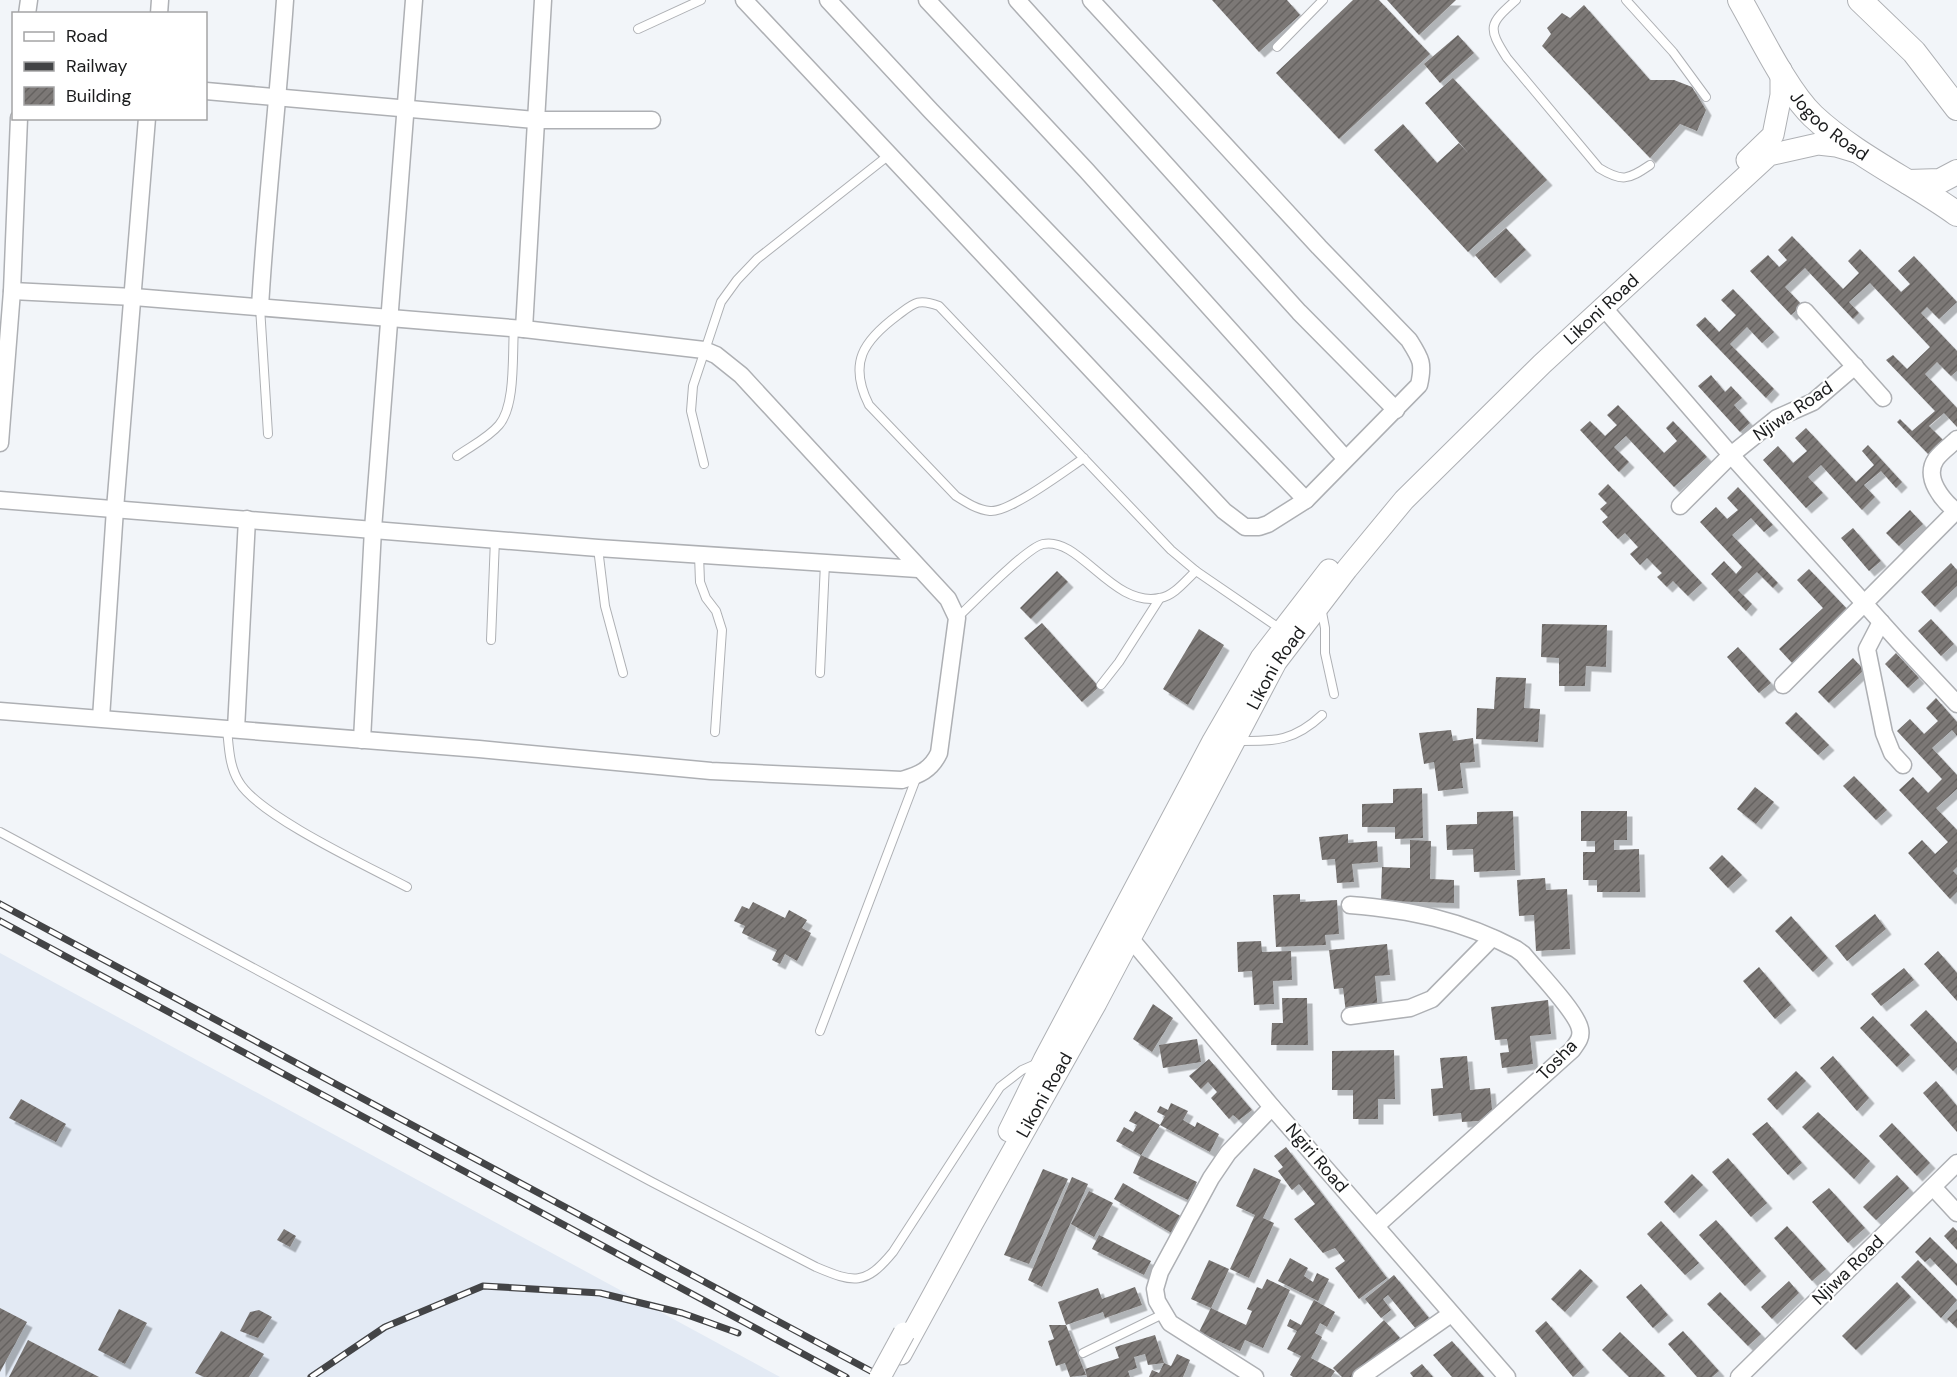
<svg xmlns="http://www.w3.org/2000/svg" width="1957" height="1377" viewBox="0 0 1957 1377" font-family="'DM Sans',sans-serif">
<style>
.built{fill:#e3eaf4}
.building{fill:url(#building-hatch);filter:url(#shadow)}
.lines{fill:none;stroke-linecap:round;stroke-linejoin:round}
.service-casing{stroke:#aeb0b4;stroke-width:10}
.minor-casing{stroke:#aeb0b4;stroke-width:19}
.tertiary-casing{stroke:#aeb0b4;stroke-width:23}
.secondary-casing{stroke:#aeb0b4;stroke-width:26}
.service{stroke:#fff;stroke-width:8}
.minor{stroke:#fff;stroke-width:16}
.tertiary{stroke:#fff;stroke-width:21}
.secondary{stroke:#fff;stroke-width:24}
.rail-casing{stroke:#434446;stroke-width:7}
.rail{stroke:#fff;stroke-width:4.5;stroke-dasharray:14;stroke-linecap:butt}
.tertiary-bridge-casing{stroke:#aeb0b4;stroke-width:23;stroke-linecap:butt}
.tertiary-bridge{stroke:#fff;stroke-width:21}
.labels{text-anchor:middle;stroke-width:4.5;stroke-linejoin:round;paint-order:stroke}
.street-label{font-size:18px;fill:#1b1c1d;stroke:#fff}
</style>
<defs>
<pattern id="building-hatch" width="6" height="6" patternUnits="userSpaceOnUse" patternTransform="scale(1.5)"><rect width="6" height="6" fill="#7c7876"/><path d="M-1 1l2-2M0 6l6-6M5 7l2-2" fill="none" stroke="#656260"/></pattern>
<filter id="shadow"><feDropShadow dx="5.5" dy="5.5" stdDeviation="0" flood-color="#0004"/></filter>
</defs>
<rect width="100%" height="100%" fill="#f2f5f9"/>
<!-- built -->
<path class="built" d="M0,953L780,1377H0Z"/>
<!-- building -->
<g class="building">
<path d="M1212,0H1287L1300,15L1259,52Z"/>
<path d="M1353,0H1379L1430,54L1339,139L1276,73Z"/>
<path d="M1387,0H1456L1419,35Z"/>
<path d="M1584,5L1650,80H1674L1692,87L1706,110L1697,131L1680,124L1650,158L1542,46L1551,34L1547,28L1562,13L1570,18Z"/>
<path d="M1458,35L1474,53L1440,83L1424,64Z"/>
<path d="M1453,78L1547,180L1468,252L1374,150L1403,124L1437,163L1459,143L1470,155L1425,103Z"/>
<path d="M1506,228L1526,250L1495,278L1475,255Z"/>
<path d="M1792,236L1843,289L1859,273L1848,261L1860,249L1901,292L1910,284L1898,271L1914,256L1957,302L1939,319L1927,307L1921,313L1957,351V371L1951,376L1937,362L1925,374L1957,408V427L1944,413L1929,426L1945,442L1930,456L1897,422L1900,419L1912,431L1935,411L1886,360L1893,355L1907,369L1930,347L1870,283L1849,302L1859,313L1853,319L1805,268L1785,287L1802,305L1791,315L1750,271L1768,255L1779,267L1787,260L1778,250Z"/>
<path d="M1733,289L1774,332L1762,343L1747,327L1730,344L1774,389L1766,398L1696,325L1705,317L1719,332L1736,315L1721,300Z"/>
<path d="M1711,375L1725,392L1731,386L1742,398L1734,405L1750,423L1740,432L1698,386Z"/>
<path d="M1618,405L1664,453L1677,441L1666,428L1673,421L1707,457L1674,487L1626,436L1614,447L1629,462L1619,472L1580,430L1590,421L1605,436L1617,425L1607,415Z"/>
<path d="M1806,428L1856,482L1874,465L1862,451L1868,445L1902,482L1896,488L1881,471L1864,485L1875,497L1862,510L1821,465L1808,477L1823,493L1806,508L1763,460L1778,446L1793,463L1807,451L1795,438Z"/>
<path d="M1608,484L1702,583L1688,596L1673,581L1667,587L1657,577L1662,573L1647,558L1640,565L1630,554L1638,547L1625,533L1618,539L1602,522L1608,517L1600,509L1607,503L1598,494Z"/>
<path d="M1738,487L1773,525L1764,532L1751,518L1732,535L1778,583L1773,588L1757,572L1738,590L1752,604L1746,611L1711,574L1724,561L1736,574L1742,567L1700,522L1716,507L1727,519L1738,510L1727,498Z"/>
<path d="M1910,510L1923,524L1899,546L1886,533Z"/>
<path d="M1853,528L1881,561L1869,571L1841,538Z"/>
<path d="M1951,563L1957,570V586L1935,607L1921,592Z"/>
<path d="M1809,569L1850,612L1794,665L1779,649L1823,608L1797,580Z"/>
<path d="M1057,571L1068,582L1031,619L1020,608Z"/>
<path d="M1931,619L1954,644L1941,656L1918,631Z"/>
<path d="M1042,623L1099,687L1082,702L1024,638Z"/>
<path d="M1542,624L1607,625L1606,667L1586,666L1585,686H1559V658L1541,657Z"/>
<path d="M1199,629L1224,645L1188,705L1163,689Z"/>
<path d="M1738,647L1771,683L1759,693L1727,657Z"/>
<path d="M1896,653L1919,678L1908,688L1885,664Z"/>
<path d="M1853,658L1864,670L1829,703L1818,692Z"/>
<path d="M1496,677L1526,678L1524,708L1540,709L1538,742L1476,739L1477,708L1494,709Z"/>
<path d="M1936,698L1957,722V736L1952,730L1932,748L1957,775V789L1936,808L1957,830V867L1953,871L1957,875V892L1950,899L1908,853L1922,840L1935,854L1948,842L1899,790L1913,777L1928,793L1942,779L1897,731L1910,719L1924,734L1938,721L1926,708Z"/>
<path d="M1796,712L1829,745L1818,755L1785,723Z"/>
<path d="M1451,730L1453,741L1473,738L1475,762L1460,763L1463,788L1438,791L1434,762L1424,764L1419,733Z"/>
<path d="M1854,776L1887,810L1876,820L1843,786Z"/>
<path d="M1755,787L1774,802L1756,824L1737,809Z"/>
<path d="M1422,788L1423,838L1395,839V827H1362V804L1393,803V789Z"/>
<path d="M1513,811L1515,870L1474,872L1473,849L1447,850L1446,825L1477,824V812Z"/>
<path d="M1581,811H1627V840H1614V850L1639,849L1640,892H1597V880H1583V852H1595V841H1581Z"/>
<path d="M1348,834V843L1377,841L1378,862L1352,864L1354,882L1337,883L1335,859L1322,860L1319,837Z"/>
<path d="M1410,840L1431,841L1430,879L1454,880V903L1381,901L1382,867L1410,868Z"/>
<path d="M1722,855L1742,875L1728,888L1709,868Z"/>
<path d="M1545,878L1546,890L1567,889L1570,949L1536,951L1534,915L1519,916L1517,880Z"/>
<path d="M1300,894V902L1337,900L1339,934L1325,935L1326,945L1276,947L1273,895Z"/>
<path d="M753,902L785,918L789,910L807,920L802,928L811,933L797,961L785,954L780,964L772,960L777,950L742,933L745,926L734,921L742,906L749,909Z"/>
<path d="M1875,914L1886,929L1847,961L1835,946Z"/>
<path d="M1791,916L1828,958L1813,972L1775,931Z"/>
<path d="M1261,941L1262,952L1291,951L1292,980L1273,981L1274,1004L1254,1005L1252,971L1238,972L1237,942Z"/>
<path d="M1387,944L1390,975L1375,976L1378,1010L1346,1013L1343,988L1334,989L1329,950Z"/>
<path d="M1938,951L1957,973V1001L1924,964Z"/>
<path d="M1759,967L1791,1005L1775,1019L1743,981Z"/>
<path d="M1904,968L1914,980L1881,1006L1871,994Z"/>
<path d="M1282,998H1307L1308,1045H1271L1272,1023H1283Z"/>
<path d="M1548,1000L1551,1034L1530,1036L1533,1064L1502,1068L1500,1053L1509,1052L1507,1039L1495,1040L1491,1007Z"/>
<path d="M1153,1004L1173,1018L1152,1052L1133,1039Z"/>
<path d="M1926,1010L1957,1043V1067L1953,1071L1910,1025Z"/>
<path d="M1873,1016L1910,1055L1897,1067L1860,1028Z"/>
<path d="M1197,1039L1201,1062L1163,1068L1159,1045Z"/>
<path d="M1394,1050L1395,1099H1378V1119H1353V1090H1332V1051Z"/>
<path d="M1467,1056L1470,1090L1490,1088L1493,1120L1462,1122L1461,1113L1433,1116L1431,1089L1443,1088L1440,1058Z"/>
<path d="M1833,1056L1869,1098L1857,1111L1820,1068Z"/>
<path d="M1209,1059L1252,1110L1239,1120L1233,1115L1229,1119L1211,1098L1217,1092L1208,1082L1201,1089L1189,1076Z"/>
<path d="M1796,1071L1806,1081L1777,1110L1767,1099Z"/>
<path d="M1936,1081L1957,1106V1132L1923,1093Z"/>
<path d="M21,1099L66,1124L56,1142L9,1118Z"/>
<path d="M1171,1103L1188,1111L1183,1120L1195,1127L1197,1122L1219,1134L1210,1152L1160,1125L1165,1116L1157,1112L1160,1106L1168,1110Z"/>
<path d="M1135,1111L1160,1125L1141,1155L1116,1141L1124,1127L1133,1132L1137,1125L1129,1121Z"/>
<path d="M1818,1112L1870,1161L1854,1179L1802,1127Z"/>
<path d="M1767,1122L1802,1163L1788,1175L1752,1134Z"/>
<path d="M1892,1123L1930,1163L1917,1176L1879,1136Z"/>
<path d="M1286,1147L1387,1278L1359,1299L1335,1268L1345,1261L1335,1248L1323,1253L1294,1219L1315,1204L1299,1184L1292,1190L1278,1171L1283,1167L1274,1156Z"/>
<path d="M1141,1155L1197,1182L1188,1200L1133,1173Z"/>
<path d="M1728,1158L1767,1203L1751,1217L1712,1172Z"/>
<path d="M1254,1168L1281,1180L1263,1218L1274,1223L1249,1278L1230,1269L1255,1215L1236,1206Z"/>
<path d="M1043,1169L1068,1179L1029,1264L1004,1255Z"/>
<path d="M1692,1174L1703,1185L1674,1213L1664,1202Z"/>
<path d="M1897,1175L1909,1188L1876,1220L1863,1207Z"/>
<path d="M1072,1177L1088,1184L1042,1287L1028,1280Z"/>
<path d="M1123,1183L1184,1218L1175,1235L1114,1199Z"/>
<path d="M1829,1188L1865,1228L1848,1243L1812,1202Z"/>
<path d="M1089,1191L1113,1203L1094,1237L1071,1224Z"/>
<path d="M1716,1220L1761,1271L1745,1286L1699,1235Z"/>
<path d="M1661,1221L1699,1263L1685,1275L1647,1234Z"/>
<path d="M1787,1226L1826,1269L1812,1281L1774,1238Z"/>
<path d="M1953,1227L1957,1231V1250L1944,1236Z"/>
<path d="M284,1229L296,1236L290,1247L277,1240Z"/>
<path d="M1099,1235L1151,1261L1144,1275L1092,1249Z"/>
<path d="M1930,1237L1957,1264V1286L1930,1258L1925,1262L1915,1252Z"/>
<path d="M1290,1258L1308,1268L1304,1276L1313,1282L1317,1273L1329,1279L1318,1301L1278,1281Z"/>
<path d="M1209,1260L1229,1269L1211,1308L1246,1325L1252,1311L1247,1309L1257,1287L1262,1289L1267,1279L1290,1290L1263,1348L1245,1340L1240,1351L1199,1332L1211,1308L1191,1299Z"/>
<path d="M1918,1260L1957,1300L1941,1318L1901,1277Z"/>
<path d="M1580,1269L1593,1281L1565,1312L1551,1299Z"/>
<path d="M1394,1275L1429,1318L1416,1329L1388,1295L1383,1299L1391,1310L1381,1318L1365,1299Z"/>
<path d="M1789,1281L1799,1293L1772,1319L1761,1307Z"/>
<path d="M1897,1282L1911,1297L1856,1350L1842,1336Z"/>
<path d="M1641,1284L1668,1315L1653,1328L1626,1297Z"/>
<path d="M1135,1287L1142,1305L1105,1318L1103,1312L1066,1325L1058,1302L1098,1288L1102,1299Z"/>
<path d="M1720,1292L1761,1334L1748,1346L1707,1304Z"/>
<path d="M1314,1300L1335,1312L1327,1327L1320,1323L1315,1333L1322,1337L1311,1358L1335,1371L1331,1377H1293L1290,1375L1301,1356L1287,1349L1297,1331L1287,1326L1290,1319L1301,1325Z"/>
<path d="M0,1308L27,1322L0,1372Z"/>
<path d="M119,1309L147,1323L125,1364L98,1350Z"/>
<path d="M1957,1309V1328L1947,1319Z"/>
<path d="M259,1310L272,1317L258,1338L240,1331L250,1312Z"/>
<path d="M1384,1320L1400,1338L1356,1377H1342L1333,1368Z"/>
<path d="M1546,1321L1584,1367L1573,1377L1535,1331Z"/>
<path d="M1049,1325H1066L1086,1375L1070,1377L1065,1363L1056,1366L1048,1341L1054,1339Z"/>
<path d="M221,1331L264,1354L249,1377H204L195,1373Z"/>
<path d="M1683,1331L1719,1371L1712,1377H1697L1668,1344Z"/>
<path d="M1620,1332L1665,1376L1663,1377H1629L1602,1350Z"/>
<path d="M1155,1335L1164,1363L1148,1365L1145,1354L1134,1357L1137,1368L1128,1371L1130,1377H1087L1085,1369L1119,1358L1115,1347Z"/>
<path d="M28,1340L99,1377H9Z"/>
<path d="M1452,1341L1484,1377H1452L1433,1355Z"/>
<path d="M1177,1354L1190,1360L1183,1377H1149L1152,1370L1159,1373L1164,1363L1171,1366Z"/>
<path d="M1422,1364L1433,1377H1413L1410,1373Z"/>
</g>
<g class="lines">
<defs>
<g id="service">
<path d="M1516,0C1489,24 1487,27 1507,58L1599,168C1622,182 1628,180 1650,165"/>
<path d="M1626,0L1673,52L1706,97"/>
<path d="M638,29L701,0"/>
<path d="M1277,47L1323,0"/>
<path d="M260,307L268,434"/>
<path d="M457,456C471,446 488,438 499,425C516,405 512,354 514,328"/>
<path d="M1084,458C1066,470 1009,513 990,511C978,510 967,503 956,496L869,405C848,363 863,341 898,315C914,303 918,298 939,306L1171,550L1196,571L1282,630"/>
<path d="M704,464L691,411L693,386L721,302L737,280L757,259L889,155"/>
<path d="M598,548L605,606L623,673"/>
<path d="M699,555L700,582L706,598L716,611L722,630L715,732"/>
<path d="M1321,607L1325,628V653L1334,694"/>
<path d="M957,618C973,603 1026,548 1043,544C1080,536 1112,608 1160,598C1174,596 1186,580 1196,571"/>
<path d="M491,640L495,539"/>
<path d="M820,673L825,563"/>
<path d="M1101,685L1119,662L1160,598"/>
<path d="M227,729C229,747 229,766 239,782C259,816 369,867 407,887"/>
<path d="M1237,741C1274,741 1293,742 1322,715"/>
<path d="M0,832L652,1182L816,1267C854,1283 865,1286 893,1252L1000,1087L1022,1070L1038,1063"/>
<path d="M820,1031L917,776"/>
<path d="M1083,1353L1163,1314"/>
</g>
<g id="minor">
<path d="M744,0L1224,511L1245,527H1259L1268,524L1306,500L1419,385C1424,363 1421,359 1409,340L1319,247L1091,0"/>
<path d="M828,0L931,111L1306,500"/>
<path d="M927,0L1086,170L1345,458"/>
<path d="M1017,0L1299,312L1396,410"/>
<path d="M27,14L29,0"/>
<path d="M159,14L160,0"/>
<path d="M206,91L535,120H652"/>
<path d="M260,307C266,204 278,103 285,0"/>
<path d="M1603,307L1731,455L1899,642L1957,704"/>
<path d="M1805,311L1883,398"/>
<path d="M524,329L543,0"/>
<path d="M1957,439C1951,445 1941,452 1936,459C1923,478 1943,501 1957,512"/>
<path d="M0,443L12,291L19,118"/>
<path d="M0,500L598,548L918,569"/>
<path d="M1680,506L1731,455L1777,418L1813,402L1855,366"/>
<path d="M1881,622L1867,649L1884,733L1892,753L1903,765"/>
<path d="M1783,685L1956,511"/>
<path d="M0,711L479,749L711,771L902,780C919,775 931,770 939,753L957,618L948,599L741,375L716,355L704,350L524,329L134,297L12,291"/>
<path d="M101,718L115,509L147,118"/>
<path d="M236,729L247,519"/>
<path d="M362,740L373,529L414,0"/>
<path d="M1350,905C1411,910 1461,920 1516,949L1523,954C1536,970 1577,1012 1580,1029C1582,1038 1577,1043 1572,1050L1376,1226"/>
<path d="M1130,938L1272,1107L1507,1377"/>
<path d="M1350,1016L1410,1008L1432,999L1492,938"/>
<path d="M1933,1187L1957,1213"/>
<path d="M1255,1377L1170,1323L1157,1301L1155,1289L1160,1272L1211,1178L1228,1153L1272,1107"/>
<path d="M1361,1377L1451,1314"/>
<path d="M1739,1377L1957,1163"/>
</g>
<g id="tertiary">
<path d="M1747,160L1773,135L1781,95V70"/>
<path d="M1009,1131L1044,1060L1213,741L1261,658L1329,570"/>
<path id="s1" d="M901,1354L972,1224L1096,1003L1276,662L1347,569L1404,500L1542,364L1769,155L1818,144L1836,146L1856,152"/>
</g>
<g id="secondary">
<path id="s2" d="M1740,0C1759,33 1786,90 1813,116C1856,156 1910,180 1957,214"/>
<path d="M1860,0L1914,52L1957,108"/>
<path d="M1908,182L1940,181L1957,172"/>
</g>
</defs>
<!-- service casing -->
<use href="#service" class="service-casing"/>
<!-- minor casing -->
<use href="#minor" class="minor-casing"/>
<!-- tertiary casing -->
<use href="#tertiary" class="tertiary-casing"/>
<!-- secondary casing -->
<use href="#secondary" class="secondary-casing"/>
<!-- service -->
<use href="#service" class="service"/>
<!-- minor -->
<use href="#minor" class="minor"/>
<!-- tertiary -->
<use href="#tertiary" class="tertiary"/>
<!-- secondary -->
<use href="#secondary" class="secondary"/>
<defs>
<g id="rail">
<path d="M0,904L882,1377"/>
<path d="M0,921L846,1377"/>
<path d="M311,1377L385,1327L483,1286L600,1293L682,1313L738,1333"/>
</g>
</defs>
<!-- rail casing -->
<use href="#rail" class="rail-casing"/>
<!-- rail -->
<use href="#rail" class="rail"/>
<defs>
<path id="tertiary-bridge" d="M880,1377L904,1333"/>
</defs>
<!-- tertiary-bridge casing -->
<use href="#tertiary-bridge" class="tertiary-bridge-casing"/>
<!-- tertiary-bridge -->
<use href="#tertiary-bridge" class="tertiary-bridge"/>
</g>
<g class="labels">
<!-- street labels -->
<g class="street-label">
<text dy="6" stroke="none"><textPath href="#s2" startOffset="156">Jogoo Road</textPath></text>
<text dy="6" stroke="none"><textPath href="#s1" startOffset="1268">Likoni Road</textPath></text>
<text transform="translate(1793 411) rotate(-34)" y="6">Njiwa Road</text>
<text dy="6" stroke="none"><textPath href="#s1" startOffset="782">Likoni Road</textPath></text>
<text transform="translate(1557 1060) rotate(-46)" y="6">Tosha</text>
<text dy="6" stroke="none"><textPath href="#s1" startOffset="296">Likoni Road</textPath></text>
<text transform="translate(1317 1158) rotate(49)" y="6">Ngiri Road</text>
<text transform="translate(1848 1270) rotate(-44)" y="6">Njiwa Road</text>
</g>
</g>
<!-- legend -->
<rect x="12" y="12" width="195" height="108" fill="#ffffff" stroke="#a4a4a5" stroke-width="1.5"/>
<rect x="24" y="32" width="30" height="9" fill="#ffffff" stroke="#a4a4a5" stroke-width="1.5"/>
<text x="66" y="42" font-size="18" fill="#1b1c1d">Road</text>
<rect x="24" y="62" width="30" height="9" fill="#434446" stroke="#a4a4a5" stroke-width="1.5"/>
<text x="66" y="72" font-size="18" fill="#1b1c1d">Railway</text>
<rect x="24" y="87" width="30" height="18" fill="url(#building-hatch)" stroke="#a4a4a5" stroke-width="1.5"/>
<text x="66" y="102" font-size="18" fill="#1b1c1d">Building</text>
</svg>
